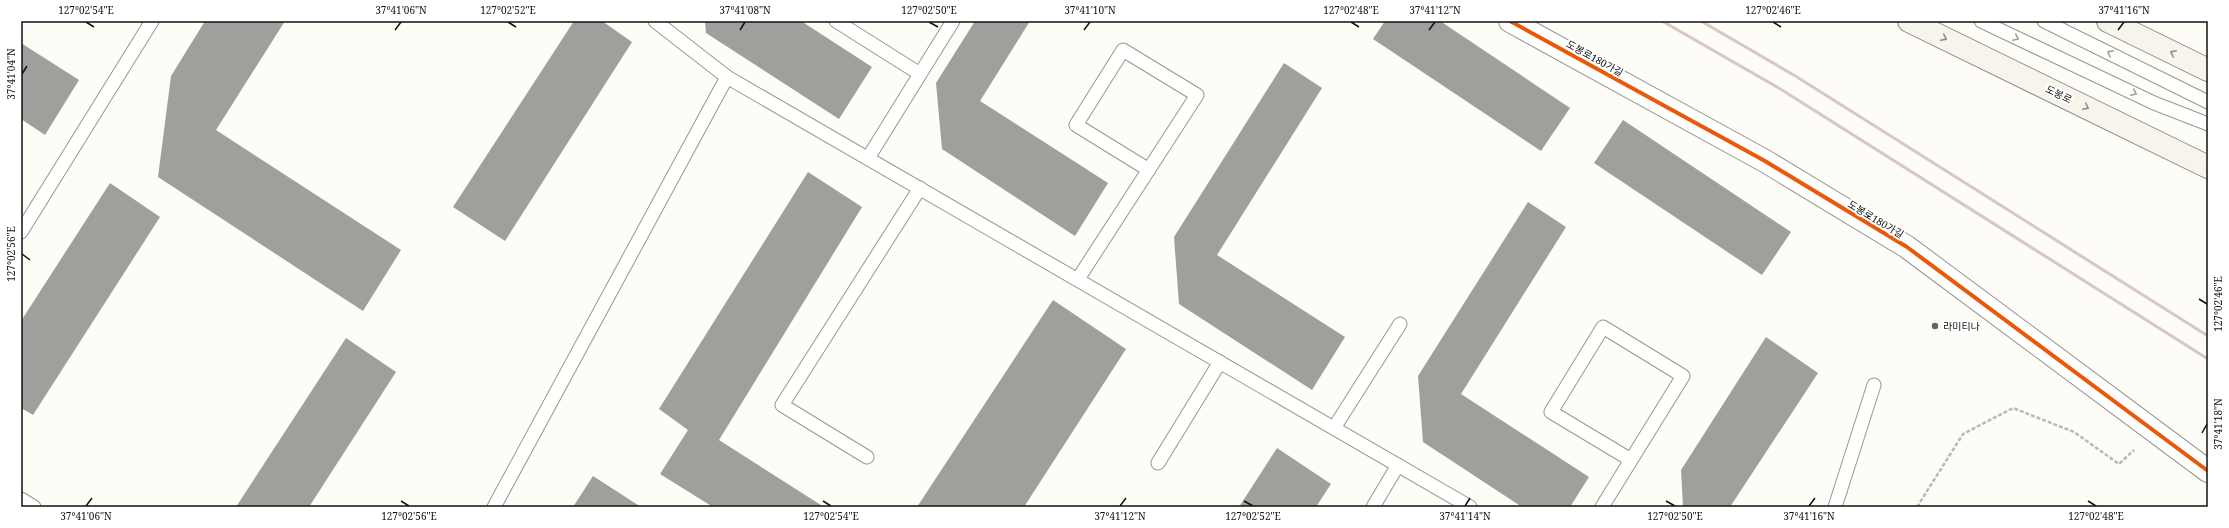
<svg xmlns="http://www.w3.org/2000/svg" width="2229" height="528" viewBox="0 0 2229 528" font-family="'Noto Serif','Noto Sans KR',serif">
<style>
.building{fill:#a19f9c}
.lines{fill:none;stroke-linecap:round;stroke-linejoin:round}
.service-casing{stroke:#979795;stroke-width:15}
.minor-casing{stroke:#979795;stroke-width:24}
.secondary-casing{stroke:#8e8d8b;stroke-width:24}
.path{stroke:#b9b9b8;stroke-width:2.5;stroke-dasharray:4 2;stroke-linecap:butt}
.service{stroke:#fffffe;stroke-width:13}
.minor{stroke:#fffffe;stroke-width:22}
.secondary{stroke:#f6f4eb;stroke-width:22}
.rail{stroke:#d9c6c7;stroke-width:3}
.cycleway-casing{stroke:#fff;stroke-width:6}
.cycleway{stroke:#e8590c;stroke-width:4}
.oneway{stroke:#8f8e89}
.oneway2{stroke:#a0a09f}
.ticks{fill:none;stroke:#111;stroke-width:1.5}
.poi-dot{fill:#646362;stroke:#fff;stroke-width:1.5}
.labels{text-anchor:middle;stroke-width:4;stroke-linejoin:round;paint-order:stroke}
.street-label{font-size:10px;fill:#111;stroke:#fff}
.poi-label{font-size:10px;fill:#111;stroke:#fff;text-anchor:start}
.neatline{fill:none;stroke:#111;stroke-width:1.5}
.ticks-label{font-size:10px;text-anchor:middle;fill:#111}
</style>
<rect width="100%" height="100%" fill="#fdfcf7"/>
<!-- building -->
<g class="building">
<path d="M205,21H285L216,130L401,250L363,311L158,177L171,76Z"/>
<path d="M574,21H602L632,42L505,241L453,207Z"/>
<path d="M705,21H801L872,67L839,119L706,33Z"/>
<path d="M975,21H1030L980,101L1108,183L1075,236L942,149L936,83Z"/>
<path d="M1385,21H1440L1570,108L1541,151L1373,39Z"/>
<path d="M21,43L79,80L45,135L21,119Z"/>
<path d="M1284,63L1322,88L1217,255L1345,337L1312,390L1179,304L1174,237Z"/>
<path d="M1623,120L1791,232L1762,275L1594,163Z"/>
<path d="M808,172L862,207L719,440L824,507H713L660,474L688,430L659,409Z"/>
<path d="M110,183L160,217L33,415L21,408V321Z"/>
<path d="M1528,202L1566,227L1461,394L1589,477L1570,507H1522L1423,442L1418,376Z"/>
<path d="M1053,300L1126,349L1024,507H917Z"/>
<path d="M1766,337L1818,373L1730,507H1683L1681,470Z"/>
<path d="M346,338L396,372L309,507H236Z"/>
<path d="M1277,448L1331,484L1316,507H1239Z"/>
<path d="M593,476L641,507H573Z"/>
</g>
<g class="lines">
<defs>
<g id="service">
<path d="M836,21L920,74"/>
<path d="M1981,21L2154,103L2208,124"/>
<path d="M2044,21L2208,102"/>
<path d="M727,77L1470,507"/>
<path d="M868,158L953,21"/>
<path d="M21,232L152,21"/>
<path d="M1078,279L1197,95L1123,50L1076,125L1149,170"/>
<path d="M1334,428L1400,324"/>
<path d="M867,457L782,405L920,188"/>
<path d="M1158,463L1220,362"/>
<path d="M21,499L34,507"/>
<path d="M494,507L727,77L655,21"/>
<path d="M1373,507L1398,465"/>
<path d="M1602,507L1683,376L1603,327L1551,412L1631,460"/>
<path d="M1835,507L1874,385"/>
</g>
<path id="minor" d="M1510,21L1765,161L1907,247L2208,471"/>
<g id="secondary">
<path d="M1909,21L2208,167"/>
<path d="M2108,21L2208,70"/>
</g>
</defs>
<!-- service casing -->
<use href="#service" class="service-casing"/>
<!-- minor casing -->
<use href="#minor" class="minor-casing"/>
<!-- secondary casing -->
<use href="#secondary" class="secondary-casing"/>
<!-- path -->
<path class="path" d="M1917,507L1963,434L2013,408L2074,432L2119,464L2134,450"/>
<!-- service -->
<use href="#service" class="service"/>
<!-- minor -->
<use href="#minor" class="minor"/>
<!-- secondary -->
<use href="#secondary" class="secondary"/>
<!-- rail -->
<g class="rail">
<path d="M1662,21L1782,90L2208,359"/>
<path d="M1701,21L1797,77L2208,336"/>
</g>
<defs>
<path id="cycleway" d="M1510,21L1765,161L1907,247L2208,471"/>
</defs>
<!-- cycleway casing -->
<use href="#cycleway" class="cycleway-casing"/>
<!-- cycleway -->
<use href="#cycleway" class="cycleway"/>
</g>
<!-- one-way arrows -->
<defs><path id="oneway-chevron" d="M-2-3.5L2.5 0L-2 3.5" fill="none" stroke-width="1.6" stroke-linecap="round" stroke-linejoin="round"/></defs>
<g class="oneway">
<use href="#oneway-chevron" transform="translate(1944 38) rotate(26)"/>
<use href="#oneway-chevron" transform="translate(2173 53) rotate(-154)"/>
<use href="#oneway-chevron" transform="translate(2086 107) rotate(26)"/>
</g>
<g class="oneway2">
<use href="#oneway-chevron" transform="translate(2016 38) rotate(25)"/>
<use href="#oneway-chevron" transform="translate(2110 53) rotate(-154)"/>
<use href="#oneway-chevron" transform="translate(2134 93) rotate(25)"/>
</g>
<!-- ticks -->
<path class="ticks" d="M86,22L94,27M508,22L516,27M929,22L938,27M1351,22L1359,27M1773,22L1781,27M395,30L401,22M740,30L745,22M1084,30L1090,22M1429,30L1435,22M2118,30L2124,22M22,74L27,66M22,254L30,260M2199,299L2207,304M2202,433L2207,424M401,501L409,506M823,501L831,506M1244,501L1253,506M1666,501L1675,506M2088,501L2096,506M86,506L92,498M1120,506L1126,498M1465,506L1470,498M1809,506L1815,498"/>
<!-- markers -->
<circle class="poi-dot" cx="1935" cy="326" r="4"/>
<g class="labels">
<!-- street labels -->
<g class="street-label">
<text transform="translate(1595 58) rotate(29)" y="4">도봉로180가길</text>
<text transform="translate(2059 94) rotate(26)" y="4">도봉로</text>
<text transform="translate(1876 219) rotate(31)" y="4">도봉로180가길</text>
</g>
<!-- poi labels -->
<g class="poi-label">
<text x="1943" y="330">라미티나</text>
</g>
</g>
<!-- border -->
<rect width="2229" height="528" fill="none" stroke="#ffffff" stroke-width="44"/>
<rect x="22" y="22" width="2185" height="484" class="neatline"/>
<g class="ticks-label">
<text x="86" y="14">127°02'54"E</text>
<text x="401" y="14">37°41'06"N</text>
<text x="508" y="14">127°02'52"E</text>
<text x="745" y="14">37°41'08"N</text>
<text x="929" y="14">127°02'50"E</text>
<text x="1090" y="14">37°41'10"N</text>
<text x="1351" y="14">127°02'48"E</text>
<text x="1435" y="14">37°41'12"N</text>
<text x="1773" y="14">127°02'46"E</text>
<text x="2124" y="14">37°41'16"N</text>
<text transform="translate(11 74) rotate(-90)" y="4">37°41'04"N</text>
<text transform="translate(11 254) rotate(-90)" y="4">127°02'56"E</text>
<text transform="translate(2218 304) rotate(-90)" y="4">127°02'46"E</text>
<text transform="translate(2218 424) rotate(-90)" y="4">37°41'18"N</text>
<text x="86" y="520">37°41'06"N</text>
<text x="409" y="520">127°02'56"E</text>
<text x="831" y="520">127°02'54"E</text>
<text x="1120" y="520">37°41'12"N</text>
<text x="1253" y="520">127°02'52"E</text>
<text x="1465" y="520">37°41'14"N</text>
<text x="1675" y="520">127°02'50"E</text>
<text x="1809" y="520">37°41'16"N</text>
<text x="2096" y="520">127°02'48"E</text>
</g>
</svg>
